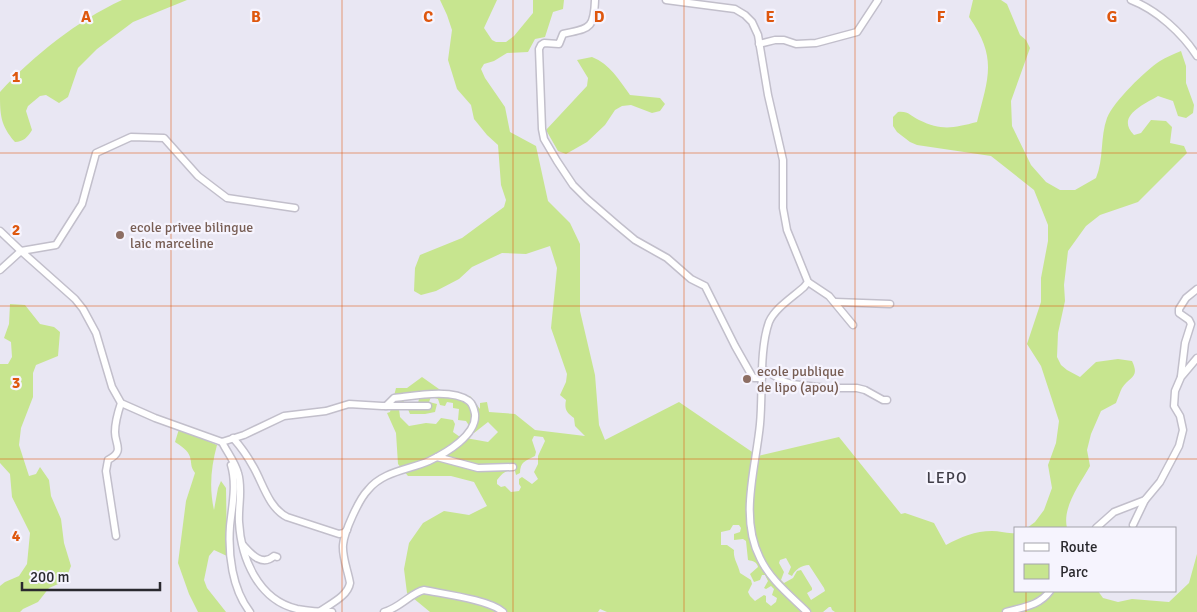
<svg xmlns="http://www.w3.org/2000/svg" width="1197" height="612" viewBox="0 0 1197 612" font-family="Signika,sans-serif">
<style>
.green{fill:#c7e58f;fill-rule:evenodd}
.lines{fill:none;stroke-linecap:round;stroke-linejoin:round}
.minor-casing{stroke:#c2bfcb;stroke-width:9}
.minor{stroke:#fff;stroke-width:6}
.grid{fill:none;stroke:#de570e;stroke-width:1;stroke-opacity:0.55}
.education-dot{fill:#8d6e63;stroke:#f6f4fe;stroke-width:2}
.labels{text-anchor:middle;stroke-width:4.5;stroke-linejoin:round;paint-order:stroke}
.education-label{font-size:14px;fill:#785e54;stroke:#f6f4fe;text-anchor:start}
.quarter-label{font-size:16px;letter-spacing:1px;fill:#403e48;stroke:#f6f4fe}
.grid-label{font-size:16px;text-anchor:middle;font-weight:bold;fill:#de570e;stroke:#f6f4fe;stroke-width:4.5;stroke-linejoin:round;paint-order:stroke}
</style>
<rect width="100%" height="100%" fill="#e9e7f3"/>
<!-- green -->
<g class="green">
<path d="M122,0H187L133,22L97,49L78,68L68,97L59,103L46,95L40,96L28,106L26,111L32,130C28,137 23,142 15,142C0,125 0,114 0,92C34,55 77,21 122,0Z"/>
<path d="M440,0H497L484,28L492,40L496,42H506L514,36L533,13V0H564L563,9L553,12L545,37L535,39L528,52L507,53L494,61L484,64L481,69L485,78L505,107L510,132L536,146L548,201L570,223L580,244V311L595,375L599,425L605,440L679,402L758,456L839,437L901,514L905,513L934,523L946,545C961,537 975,531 992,531C1000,531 1007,534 1016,533V591H1098L1103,598L1118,602L1132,599L1169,602L1189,583L1197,554V612H835L832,610L831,607H829L823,612H607L600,609L598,612H430L407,593L404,569L409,543L423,523L444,511L469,515L487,506L474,482L451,476H408L398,464L396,433L387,413L390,412L396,388H407L422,377L446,394L470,396L480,409V403L487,402L489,412L515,414L535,430L585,436L575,426L574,418C567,413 564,410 566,400L560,395L566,382L567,374L551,328L557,268L550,246L526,254L502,253L472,267L459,279L436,291L421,295L414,291L415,268L420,255L462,238L504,207L506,200L501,185L498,145L487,135L474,119L471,105L457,89L448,60L452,30L447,15ZM417,398L419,399L417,407H407L410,414H425L435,412L437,404L429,402L431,397L438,399L440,405L445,406L447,402L453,403V408L459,409L458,420L466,421L474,433L488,422L498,432L488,442L460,437L453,432L455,424L453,420L441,418L436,424L426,423L409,426L400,417L399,409L403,408L404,399ZM534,436L543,437L545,441L538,456V464L534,472L538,479L532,484L522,477L519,479V484L521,487L519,491L511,492L505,486L501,487L497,484V480C502,474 506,469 515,471L516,475L520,473C520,462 525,461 535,456L536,452L532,440ZM733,525H739L741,528L740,532L734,534V540L743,539L746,541L748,560C753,561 757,562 758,567L750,574L754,582L760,580L762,575H765L768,581L764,588L766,589L771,586L774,589L772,595L777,598L776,602L771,606L766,602V596L764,595L755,601L750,596L748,592L752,584L751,580L740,573C738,564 733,559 734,550L727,545H721V532L730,530ZM786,558L791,567L788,574L792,576C795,570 801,565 809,565L824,588L825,591L811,600L807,593L812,590V588L801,570L797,571L793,578L784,583L781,580L784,572L779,563L780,560Z"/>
<path d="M973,0H1001L1007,4L1020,35L1026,40L1030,48L1011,101L1012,126L1031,165L1046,182L1060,190H1075L1096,178C1104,159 1100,137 1107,118C1114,101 1145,71 1160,61C1166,57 1174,54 1181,51L1186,66V83L1194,105L1193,113L1186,118L1178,116L1173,101L1158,96C1145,104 1115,116 1134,135L1141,133L1151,120L1166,121L1172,127L1170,143L1184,146L1187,153L1138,202L1100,215L1086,226L1068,251L1064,285L1065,301L1058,333L1057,357L1061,365L1067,370L1080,377L1096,362L1118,359L1132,361C1140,378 1130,376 1122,388C1120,392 1118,398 1116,403L1101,411L1091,434L1087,450L1090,466C1080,484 1062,507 1067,528H1027L1035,522L1044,510L1052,488L1048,465L1056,443L1059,421L1041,366L1027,344L1041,302V278L1048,241V225L1034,190L991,156L917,145L910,142L897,132L893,126V117L898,112C909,111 910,116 919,120C942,131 953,128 977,122C988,78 998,58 969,17Z"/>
<path d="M592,57C610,64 619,80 630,95L660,98L665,104L660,111L652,113L631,105L622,106L615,110L605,125L587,142L566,154L558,151L546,130L587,86L588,78L577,60Z"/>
<path d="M10,304L25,305L40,324L54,327L60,332L58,356L36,365L33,373V397L21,428L19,445L29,476L36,474L40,467L49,480L51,496L61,519L64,543L71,566L65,581L49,588L38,602L23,609L20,612H0V586L5,582L19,576L27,564L30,533L12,497L10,474L0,463V364H8L12,357L11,342L4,338L9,324Z"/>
<path d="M179,429L217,445C211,467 209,488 214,510L218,488L221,481L226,488L227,556L214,550L209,556L204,580L207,588L226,612H198L189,594L178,563L186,501L195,473C190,466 192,464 190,457C188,450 181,446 175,442Z"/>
</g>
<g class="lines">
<defs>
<g id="minor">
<path d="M595,0C594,31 588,28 563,34L559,44L544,43L541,45L539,49L542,129L544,139L557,161L573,185L587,199L617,225L635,240L667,258L691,279L705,286L735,346L752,376L754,378H762"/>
<path d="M666,0L735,9L745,15L752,22L758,35L768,95L783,160V208L787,230L808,282L829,296L853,325"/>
<path d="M1131,0C1157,10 1182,33 1197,56"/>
<path d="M759,44L775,40H784L796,44L816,43L857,32L878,0"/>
<path d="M0,231L21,251L75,299L83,309L96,333L112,387L121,403L155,418L222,442L244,435L284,416L326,411L349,404L382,406H428"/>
<path d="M0,270L21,251L56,245L82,204L96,153L131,137L164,138L198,176L227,198L295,208"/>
<path d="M835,302L890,304"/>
<path d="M763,369L785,382L792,384L827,388H857L865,390L883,400H887"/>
<path d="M1181,376L1185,343L1191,324L1189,320L1179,313V309L1186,298L1197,289"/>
<path d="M233,438C242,448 248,457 254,468C263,484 269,508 287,517L339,534L344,533L347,530"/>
<path d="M222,442C227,452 235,462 238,473C243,489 238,506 239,522C241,558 258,600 297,609C308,611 320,612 332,612"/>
<path d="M437,457L478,468L513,467"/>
<path d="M231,465C237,485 232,506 230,526C228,554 232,589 250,612"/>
<path d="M1133,525L1145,500"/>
<path d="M1096,528L1114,512L1145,500L1160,482L1179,446L1183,430L1180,416L1174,406L1175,391L1181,377L1197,358"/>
<path d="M116,536L106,471L108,460C125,451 115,445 115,432C115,422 118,412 121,403"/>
<path d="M243,545C251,554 262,567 274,556L277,557"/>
<path d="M319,612C330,604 348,596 350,583C348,571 342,557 343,545C344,532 359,499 368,490C383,471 409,470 429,461C446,453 477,435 475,414C474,409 473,404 469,401C452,388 413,396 394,398L386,406"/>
<path d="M384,612C400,608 412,592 424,590C443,594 490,600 503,612"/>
<path d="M807,612C791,596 770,580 760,558C739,517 756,467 760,424C763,393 759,350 769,322C775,308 793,297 804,287L808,282"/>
<path d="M1006,612C1023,607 1039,606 1050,591"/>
</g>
</defs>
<!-- minor casing -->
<use href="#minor" class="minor-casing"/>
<!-- minor -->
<use href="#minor" class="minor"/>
</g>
<!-- grid -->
<path class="grid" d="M171,0V612M342,0V612M513,0V612M684,0V612M855,0V612M1026,0V528M0,153H1197M0,306H1197M0,459H1197M1026,591V612"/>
<!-- markers -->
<g class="education-dot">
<circle cx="120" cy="235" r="5"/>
<circle cx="747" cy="379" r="5"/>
</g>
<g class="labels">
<!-- education labels -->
<g class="education-label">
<text x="130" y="232">ecole privee bilingue<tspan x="130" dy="16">laic marceline</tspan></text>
<text x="757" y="376">ecole publique<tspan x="757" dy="16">de lipo (apou)</tspan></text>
</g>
<!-- quarter labels -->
<g class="quarter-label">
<text x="947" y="483">LEPO</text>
</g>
</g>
<g class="grid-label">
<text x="86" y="22">A</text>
<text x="256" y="22">B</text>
<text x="428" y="22">C</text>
<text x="599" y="22">D</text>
<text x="770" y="22">E</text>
<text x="941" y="22">F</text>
<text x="1112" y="22">G</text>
<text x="16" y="82">1</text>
<text x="16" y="235">2</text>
<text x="16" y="388">3</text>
<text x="16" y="541">4</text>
</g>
<!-- legend -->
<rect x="1014" y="527" width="162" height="65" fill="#f6f4fe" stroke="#a4a3ab"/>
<rect x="1024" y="543" width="25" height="8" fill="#ffffff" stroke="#a4a3ab"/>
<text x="1060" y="552" font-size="15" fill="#2a292e">Route</text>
<rect x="1024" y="564" width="25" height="15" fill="#c7e58f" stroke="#a4a3ab"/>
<text x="1060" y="577" font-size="15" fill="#2a292e">Parc</text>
<!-- scale -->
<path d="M22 582v8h138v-8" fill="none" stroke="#2a292e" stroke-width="2.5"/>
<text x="30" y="582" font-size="15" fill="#2a292e" stroke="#f6f4fe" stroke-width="4" paint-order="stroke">200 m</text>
</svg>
